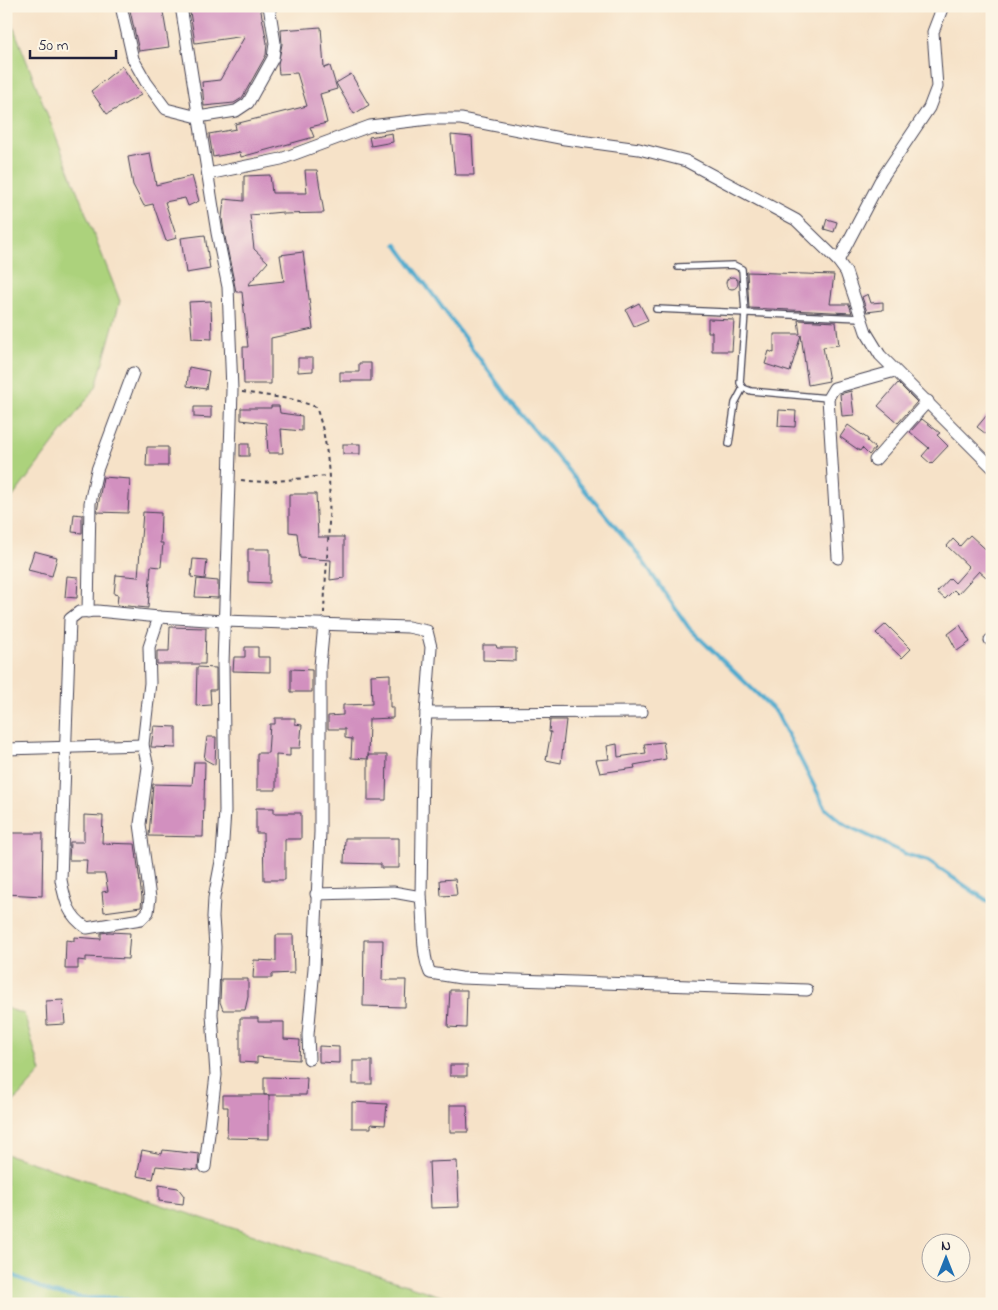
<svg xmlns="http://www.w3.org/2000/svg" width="998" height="1310" viewBox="0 0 998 1310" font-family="'Indie Flower',sans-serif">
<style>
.green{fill:#acd27c;stroke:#677a5c}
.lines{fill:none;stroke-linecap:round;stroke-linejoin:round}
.stream{stroke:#50aace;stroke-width:4}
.building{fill:#d290bf}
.service-casing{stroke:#423f50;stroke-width:8}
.minor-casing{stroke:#423f50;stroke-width:13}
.path{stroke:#423f50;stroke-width:2;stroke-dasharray:4 4;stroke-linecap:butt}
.service{stroke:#fff;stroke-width:5.5}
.minor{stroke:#fff;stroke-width:11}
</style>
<rect width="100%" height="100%" fill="#fcf5e5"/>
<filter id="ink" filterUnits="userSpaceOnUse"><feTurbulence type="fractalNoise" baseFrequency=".02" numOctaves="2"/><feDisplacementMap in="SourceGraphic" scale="10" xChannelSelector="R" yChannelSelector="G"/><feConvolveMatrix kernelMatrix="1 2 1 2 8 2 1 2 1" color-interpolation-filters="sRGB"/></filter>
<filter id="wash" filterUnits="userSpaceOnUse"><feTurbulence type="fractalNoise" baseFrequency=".0096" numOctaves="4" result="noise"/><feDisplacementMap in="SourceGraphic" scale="20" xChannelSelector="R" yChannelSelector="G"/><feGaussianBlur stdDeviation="1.12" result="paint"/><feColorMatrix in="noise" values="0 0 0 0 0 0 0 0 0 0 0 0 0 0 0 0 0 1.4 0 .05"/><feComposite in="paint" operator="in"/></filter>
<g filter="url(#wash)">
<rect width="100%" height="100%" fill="#f6e2c8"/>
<!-- green -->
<g class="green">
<path d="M6,8L120,301L96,387L6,506Z"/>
<path d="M6,1008L24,1014L41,1072L6,1110Z"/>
<path d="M6,1154L465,1304H6Z"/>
</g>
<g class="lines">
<!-- stream -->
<g class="stream">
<path d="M396,244L514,406L635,550L689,628L776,712L826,809L844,824L908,855L928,861L992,904"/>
<path d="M6,1272L52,1293L85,1298H120L142,1304"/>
<path d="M108,1304L119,1298"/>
</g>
</g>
<g id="blocks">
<!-- building -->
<g class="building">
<path d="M129,6H162L169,47L139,51Z"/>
<path d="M189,6H260L267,43L266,55L242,98L234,103L204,106L202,82L220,80L245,36L195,43Z"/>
<path d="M321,27L324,68L330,66L337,89L320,94L327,123L310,127L314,137L241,157L240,152L213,157L209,134L236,129L235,124L307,106L297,73L279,74L278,64L282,44L281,30Z"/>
<path d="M122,66L141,95L107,114L91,91Z"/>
<path d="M351,74L369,105L354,114L336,83Z"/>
<path d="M392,133L393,142L371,146L369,137Z"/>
<path d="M451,135L472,137L474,175H455Z"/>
<path d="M150,153L156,185L192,176L199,201L188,206L185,198L165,202L177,238L166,241L153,204L144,206L133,185L128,157Z"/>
<path d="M305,170H317L324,213L283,214V212L250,215L254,249L268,262L248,285L284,281L280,255L303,252L313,329L271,338V384H244L243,347H248L242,292H236L224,232L222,218L224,199L244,201V176L270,175L272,193H307Z"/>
<path d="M827,219L837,222L834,232L824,229Z"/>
<path d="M205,235L210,269L186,273L181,238Z"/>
<path d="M747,272L834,275L830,304H849L852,313L749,308Z"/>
<circle cx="732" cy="283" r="6"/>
<path d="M868,294L871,303L883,302V310L867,312L862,297Z"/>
<path d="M211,301L212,339L192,338L189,302Z"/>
<path d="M639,303L648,320L634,326L626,310Z"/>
<path d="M708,319L734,320L732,351H712V332H708Z"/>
<path d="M798,320L836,322L839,345L823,347L829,381L808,385L801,335L790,372L765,364L769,351L774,353V334H800Z"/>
<path d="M298,358H313V371L298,372Z"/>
<path d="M359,363H371V381H340V372H359Z"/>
<path d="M189,367L209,371L206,389L187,386Z"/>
<path d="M898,383L917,402L898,423L878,406Z"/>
<path d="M851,391L854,415L842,416L840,394Z"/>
<path d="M271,406H279L280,413L302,416V431L281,429L283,453H268L266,423L241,420V408H271Z"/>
<path d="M194,407H211V418L194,417Z"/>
<path d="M992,409V427L986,434L977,427Z"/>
<path d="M779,410L796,411L795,427L778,426Z"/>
<path d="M922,419L940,433L937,435L948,446L931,464L922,456L929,448L910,432Z"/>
<path d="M848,425L868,439L867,441L875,448L869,455L862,448L860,451L840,437Z"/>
<rect x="240" y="444" width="9" height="12"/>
<rect x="343" y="444" width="17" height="10"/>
<path d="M147,447H168V466H146Z"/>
<path d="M103,477L130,479L128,513L97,512Z"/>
<path d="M289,494H316L318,537H344V578L330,580L331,560L300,558L297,533L289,532Z"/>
<path d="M143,512L161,513L160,543H163L161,567L151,566L148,608L117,605L118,595L114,594L116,575L138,577Z"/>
<path d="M74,514L82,515V533L72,532Z"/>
<path d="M970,535L992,555V582L979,571L958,594L954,590L945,599L937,592L950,578L955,583L969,567L947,546L953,539L960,546Z"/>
<path d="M248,549H270V583L248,582Z"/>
<path d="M34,551L57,557L52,576L28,570Z"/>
<path d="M193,559L207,560L205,579L191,577Z"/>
<path d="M67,576L78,577L77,598L65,597Z"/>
<path d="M197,579L218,581V598L195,597Z"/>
<path d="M886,624L911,649L902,658L876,633Z"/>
<path d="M960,625L970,642L957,651L948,634Z"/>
<path d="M170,627L206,628L205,664H157V651H169Z"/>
<path d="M483,645H496L497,648H516V661L483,660Z"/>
<path d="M245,647H258V657H270V672L233,671L234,657H245Z"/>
<path d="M197,667L216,668V690H210L211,705L196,706Z"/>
<path d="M291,669L312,670V692H291Z"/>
<path d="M390,674V707H393V718L369,719L368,759L351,758L352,739L345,738V729H328V716L343,715V705L372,704L371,675Z"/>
<path d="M275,718H295V724L302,725L300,748H290V756L276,755V790H257V753H268L270,724H275Z"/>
<path d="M550,720H566L561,763L546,760L551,732H549Z"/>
<path d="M154,726L176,727V748L151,747Z"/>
<path d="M207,737H216L215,765L204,759Z"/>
<path d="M663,742L666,759L634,765L635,768L600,773L596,760L609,759L607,746L617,744L618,757L646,753L644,744Z"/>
<path d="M368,755H387L386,800H368Z"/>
<path d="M194,762H205L203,837L149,836L153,784L192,785Z"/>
<path d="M256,808H274V813H301V839H285V880H264L263,833H256Z"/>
<path d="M84,815L103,816L102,843L135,844L142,898L141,907L104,912L102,892L108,891L105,874H86L87,860H69L70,842H84Z"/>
<path d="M8,833H43L42,896L6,894L9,873Z"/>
<path d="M345,838H399V868H381V864L344,863Z"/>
<path d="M455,879L457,895L441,896L440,880Z"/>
<path d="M109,932L130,933L128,959L86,957V961L78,960V969H65L66,940L74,941V937L101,939V933Z"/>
<path d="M276,935H293L294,973L272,974V978H253L254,960L276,961Z"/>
<path d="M364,940H383L382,980H406L405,1007L363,1006Z"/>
<path d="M221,979H248V997L245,1010H223L220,1002Z"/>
<path d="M450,990H467L466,1028L448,1027Z"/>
<path d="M63,1000L65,1024L47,1025L46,1001Z"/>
<path d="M240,1018H258V1022H284V1039L300,1040L299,1060L257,1057V1063L240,1062Z"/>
<path d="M319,1046L339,1047V1063L319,1062Z"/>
<rect x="353" y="1061" width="19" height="23"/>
<rect x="450" y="1065" width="17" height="11"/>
<path d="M264,1077L307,1078L306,1095H264Z"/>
<path d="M223,1095H269V1139L227,1138L228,1107H223Z"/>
<path d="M352,1102L387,1104L385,1125L371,1124V1128H352Z"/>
<path d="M450,1105H467L468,1132H450Z"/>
<path d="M142,1150L162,1154L163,1150L199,1154L198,1170L156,1166L153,1179L137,1176Z"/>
<path d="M457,1161L459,1207L431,1208L429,1162Z"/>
<path d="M159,1185L178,1188L184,1196L183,1204L159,1201Z"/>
</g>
</g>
</g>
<g filter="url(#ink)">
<use href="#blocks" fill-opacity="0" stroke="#423f50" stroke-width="1"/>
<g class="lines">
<defs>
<g id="service">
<path d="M678,267L734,265L742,269L745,313L740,383L743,388L751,391L828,398"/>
<path d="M656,309L861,318"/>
<path d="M729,444L735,403L743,388"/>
</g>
<g id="minor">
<path d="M121,6L133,59L146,82L166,109L198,117L236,111L248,103L273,58L275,43L269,6"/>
<path d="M181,6L217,233L228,287L232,390L223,664L225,811L222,856L214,898L213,917L215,947L212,1014L216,1075L205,1167"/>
<path d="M208,174L281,159L370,126L429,119H461L565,139L639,149L686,161L796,220L838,261L846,272L866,332L880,355L992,467"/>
<path d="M838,261L880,181L929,108L937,87L933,32L943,6"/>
<path d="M875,460L928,401"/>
<path d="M838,558L828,398L834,388L895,371"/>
<path d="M97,611L159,617L149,647L150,683L143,745L148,767L140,824L150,898L148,912L141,919L87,928C68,916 65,901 61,880L70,619L79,612Z"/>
<path d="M88,612L90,503L97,470L133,373"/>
<path d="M159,617L224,621L408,627L427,631L431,647L426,713L642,712"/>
<path d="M990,640L992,639"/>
<path d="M6,749L143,745"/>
<path d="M316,894L393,892L421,897C424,921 421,953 430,973L461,978L807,990"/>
<path d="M421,897L423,759L426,713"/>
<path d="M309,1059L308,1035L314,968L320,832V666L324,624"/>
</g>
</defs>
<!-- service casing -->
<use href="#service" class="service-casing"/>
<!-- minor casing -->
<use href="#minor" class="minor-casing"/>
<!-- path -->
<g class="path">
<path d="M242,392L296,400L316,407C339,470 326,547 324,613"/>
<path d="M241,480C270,485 299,477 328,476"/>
</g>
<!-- service -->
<use href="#service" class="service"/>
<!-- minor -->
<use href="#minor" class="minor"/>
</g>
</g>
<!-- margin -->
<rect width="998" height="1310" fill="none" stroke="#fcf5e5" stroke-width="25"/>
<!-- north arrow -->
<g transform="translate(946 1258)"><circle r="24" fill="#fcf5e5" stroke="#a5a1a1"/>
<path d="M0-4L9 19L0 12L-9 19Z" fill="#1f6fb2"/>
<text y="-8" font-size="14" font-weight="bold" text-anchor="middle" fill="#22223b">N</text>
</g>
<!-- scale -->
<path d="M30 50v8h86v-8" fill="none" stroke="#22223b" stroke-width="2.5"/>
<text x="38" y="50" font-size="15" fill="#22223b" stroke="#fcf5e5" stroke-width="4" paint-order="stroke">50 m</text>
</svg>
